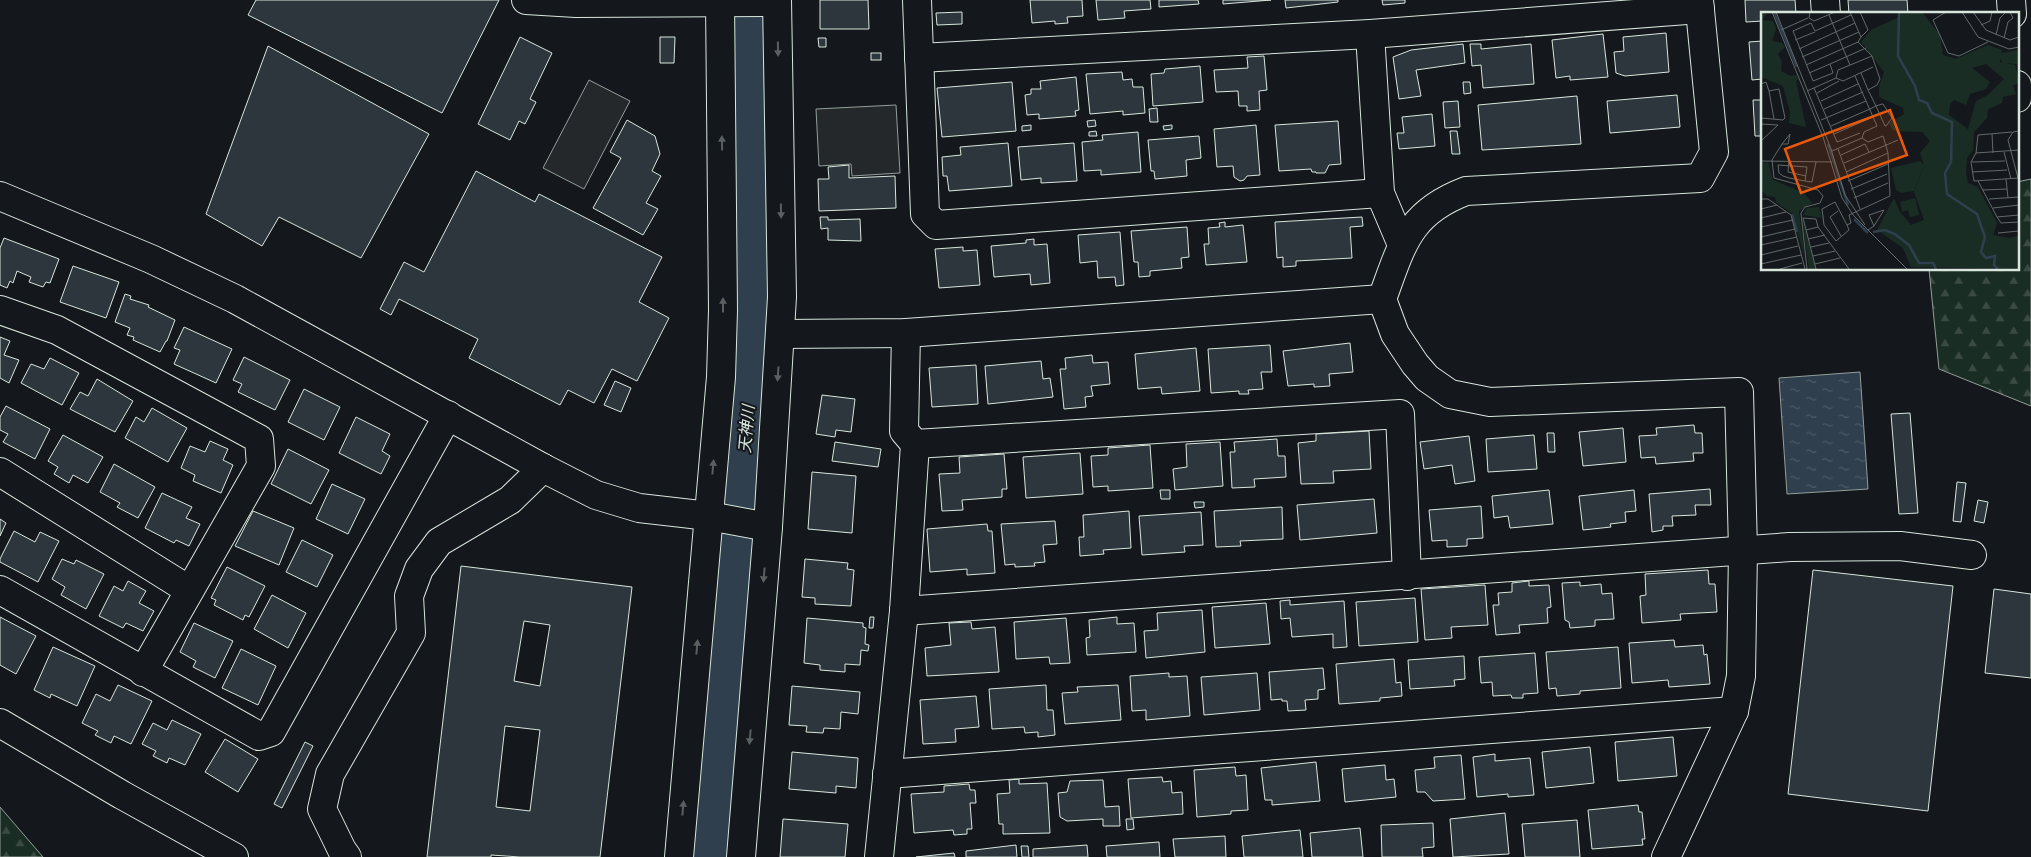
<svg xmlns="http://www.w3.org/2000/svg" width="2031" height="857" viewBox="0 0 2031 857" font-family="Montserrat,'Noto Sans JP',sans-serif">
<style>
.forest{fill:url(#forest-firs);stroke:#939e99}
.parking{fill:#24282b;stroke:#939e99}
.water{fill:url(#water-ripples);stroke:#939e99}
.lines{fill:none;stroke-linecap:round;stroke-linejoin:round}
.river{stroke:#2f3f4d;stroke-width:56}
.building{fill:#2c363c;stroke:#d8e6dc;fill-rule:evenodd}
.minor-casing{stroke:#d8e6dc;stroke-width:30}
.minor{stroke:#14181c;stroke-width:28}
.oneway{fill:#59605f}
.labels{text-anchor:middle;stroke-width:4;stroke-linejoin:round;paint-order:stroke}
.water-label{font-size:16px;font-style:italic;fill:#d8e6dc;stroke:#14181c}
.inset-river{fill:none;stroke:#2f3f4d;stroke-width:2.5}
.inset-road{fill:none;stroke:#626a69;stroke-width:1}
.view{fill:#e8590c;fill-opacity:0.15;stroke:#e8590c;stroke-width:2.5}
.inset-edge{fill:none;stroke:#d8e6dc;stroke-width:2.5}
</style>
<defs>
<pattern id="forest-firs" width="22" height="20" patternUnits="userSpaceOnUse" patternTransform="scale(1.25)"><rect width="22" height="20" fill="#1a2d24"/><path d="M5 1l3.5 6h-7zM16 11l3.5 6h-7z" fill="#3b4b43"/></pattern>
<pattern id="water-ripples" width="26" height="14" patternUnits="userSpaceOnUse" patternTransform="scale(1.25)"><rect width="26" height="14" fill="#2f3f4d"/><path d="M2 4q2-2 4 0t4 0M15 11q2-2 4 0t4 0" fill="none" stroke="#4c5b66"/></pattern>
</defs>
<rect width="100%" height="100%" fill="#14181c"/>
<!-- forest -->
<g class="forest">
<path d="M2031,179V406L1939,369L1929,269H2017V182Z"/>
<path d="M0,807L43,857H0Z"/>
</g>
<!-- parking -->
<g class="parking">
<path d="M589,80L630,101L584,189L543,168Z"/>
<path d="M896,105L900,173L852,176L851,164L819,166L816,109Z"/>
</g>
<!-- water -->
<path class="water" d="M1860,372L1868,489L1787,494L1779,378Z"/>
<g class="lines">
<!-- river -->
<path class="river" d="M709,857L757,308L751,0"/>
</g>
<!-- building -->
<g class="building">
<path d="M256,0H499L442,113L248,15Z"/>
<path d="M820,0H868L869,29H820Z"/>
<path d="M1030,0H1082L1083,16L1067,17L1068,23L1055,24V21L1032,23Z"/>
<path d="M1096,0H1150L1151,9L1124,11L1125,18L1098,20Z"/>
<path d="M1159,0H1198L1199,4L1159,7Z"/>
<path d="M1223,0H1271L1223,4Z"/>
<path d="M1285,0H1338V2L1286,8Z"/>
<path d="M1382,0H1405V3L1383,5Z"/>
<path d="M1745,0H1795L1796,14H1762V21L1746,22Z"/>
<path d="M1848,0H1907L1908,14H1849Z"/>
<path d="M962,12V24L937,25L936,13Z"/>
<path d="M1666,33L1669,72L1625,76L1616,73L1614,52L1624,51L1623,37Z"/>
<path d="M1603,34L1608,77L1570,80V76L1556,78L1552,40Z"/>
<path d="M520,37L552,53L530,99L536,102L525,124L519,121L510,140L478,124Z"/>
<path d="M660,37H675L674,63H660Z"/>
<path d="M818,38H826V47H819Z"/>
<path d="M1762,41V79L1752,80L1749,42Z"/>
<path d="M1463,44L1465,63L1416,70L1421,96L1399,99L1393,57L1411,50Z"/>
<path d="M1470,44H1481V49L1531,44L1534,84L1483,88L1481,65L1472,66Z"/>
<path d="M268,46L429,134L361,258L279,217L262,246L206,214Z"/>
<rect x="871" y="53" width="10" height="7"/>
<path d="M1264,56L1267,90L1259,91L1260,110L1247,111V106H1239L1238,91L1216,92L1214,70L1248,68L1247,57Z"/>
<path d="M1200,66L1203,102L1153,106L1151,74L1164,73L1165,69Z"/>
<path d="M1122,72L1123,80L1132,79L1133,87H1143L1145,113L1123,115V111L1090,114L1086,74Z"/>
<path d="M1076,77L1079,110L1075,111L1076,116L1039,119V114L1027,115L1025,95L1031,94V89H1041L1040,81Z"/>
<path d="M1012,82L1016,131L942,137L937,88Z"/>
<path d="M1463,82H1470L1471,93L1464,94Z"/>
<path d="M1677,95L1680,127L1610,133L1607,101Z"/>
<path d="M1577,96L1581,144L1482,150L1478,105Z"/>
<path d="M1753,100H1762V141H1761V136H1755Z"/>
<path d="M1458,101L1460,127L1445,128L1443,102Z"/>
<path d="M1157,108L1158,122H1150L1149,109Z"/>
<path d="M1432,114L1435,146L1399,149L1397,133H1404L1402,117Z"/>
<path d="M627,120L655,136L660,154L652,171L661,176L646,203L658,209L643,235L593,208L621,158L610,152Z"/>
<path d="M1095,120L1096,126L1088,127L1087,121Z"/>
<path d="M1338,121L1341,164L1329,165L1325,173H1316V172H1312L1311,169L1279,171L1275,125Z"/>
<path d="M1031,125V130L1022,131V126Z"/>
<path d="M1172,125V129L1164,130L1163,126Z"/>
<path d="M1256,125L1260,175L1247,176L1244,180L1240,181L1234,177L1233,166L1217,167L1214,129Z"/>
<path d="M1096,131L1097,136H1089V132Z"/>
<path d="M1450,131H1457L1460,154H1452Z"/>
<path d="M1138,132L1141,172L1101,175V170L1084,171L1082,142L1103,140L1102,135Z"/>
<path d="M1199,136L1201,158L1186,160L1187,176L1155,179L1154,171H1151L1148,140Z"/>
<path d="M1008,143L1012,186L949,191L947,176H943L942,157L961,155L960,147Z"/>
<path d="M1074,143L1077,181L1041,183V178L1021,180L1018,147Z"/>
<path d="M849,165V178L895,176L896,208L819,211L818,179H829L828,167Z"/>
<path d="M476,171L535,202L539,194L662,257L639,302L669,318L637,381L612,369L594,403L568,390L560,405L469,358L478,339L399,299L391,315L380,309L404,262L424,272Z"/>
<path d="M820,217H828V220L860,219L861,241L828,240V228L821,229Z"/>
<path d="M1362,217L1363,226L1350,227L1352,258L1296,261V266L1283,267V257L1277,258L1275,222Z"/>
<path d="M1225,222V227L1243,225L1247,262L1206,265L1204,244H1209L1208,228L1220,227L1219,223Z"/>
<path d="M1187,227L1189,257L1181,258L1182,268L1150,271V276L1139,277L1138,262H1134L1131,231Z"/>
<path d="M1120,232L1124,285L1116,286L1115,277L1098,278L1097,261L1080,263L1078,235Z"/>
<path d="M4,238L59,259L50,283L46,282L43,287L29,282L31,277L17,271L13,283L10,281L7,288L0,285V248Z"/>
<path d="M1034,239V245L1047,244L1050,283L1031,285L1030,274L994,277L991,246L1026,243V240Z"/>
<path d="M963,247V251L977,250L980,285L939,288L935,249Z"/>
<path d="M73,266L119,282L106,318L60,302Z"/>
<path d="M125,294L131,296L130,299L149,305L148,307L175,320L167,341H166L160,352L133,340L134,337L127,335L130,328L115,322Z"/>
<path d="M184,327L232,349L216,383L174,364L180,350L174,348Z"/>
<path d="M0,337L10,341L4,355L19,360L9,383L0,378Z"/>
<path d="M1350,343L1353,372L1329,374L1330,386L1314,387V384L1288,386L1283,351Z"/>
<path d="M1270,345L1272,372H1261L1263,389L1248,390L1249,394H1239V391L1211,393L1208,349Z"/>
<path d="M1196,348L1200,391L1162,394L1161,387L1138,389L1135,354Z"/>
<path d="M1092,355L1093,363L1108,362L1110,384L1091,386L1093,396L1085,397L1086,407L1064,409L1060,369H1066L1065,358Z"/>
<path d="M244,357L290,380L275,410L238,392L242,384L233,380Z"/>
<path d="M50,358L79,373L62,405L21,383L31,364L44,369Z"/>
<path d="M1041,361L1043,379L1050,378L1053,397L988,404L985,366Z"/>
<path d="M976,365L978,404L932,407L929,368Z"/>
<path d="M97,379L133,401L115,432L70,409L80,392L88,396Z"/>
<path d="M615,381L631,388L621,412L604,405Z"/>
<path d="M304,389L340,407L324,440L288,422Z"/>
<path d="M822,395L855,399L851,432L836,430L835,437L816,434Z"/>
<path d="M6,406L50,429L35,459L3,442L8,434L0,430V417Z"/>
<path d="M152,408L187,428L168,462L125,438L136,417L144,422Z"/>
<path d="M1910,413L1918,513L1899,514L1891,414Z"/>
<path d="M356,417L390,434L382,451L390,456L381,474L339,453Z"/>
<path d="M1694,425L1695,433H1702L1703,453H1693L1694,461L1656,464L1655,457L1641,458L1639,436L1657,435L1656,428Z"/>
<path d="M1623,428L1626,462L1583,466L1579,432Z"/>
<path d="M1369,431L1371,469L1333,471L1334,483L1301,484L1298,443L1316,441V434Z"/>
<path d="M1547,433H1554L1555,452H1548Z"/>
<path d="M63,435L103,457L88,483L73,475L69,483L54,474L58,467L48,461Z"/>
<path d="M1534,435L1537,469L1488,472L1486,439Z"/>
<path d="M1469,436L1475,481L1455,484L1452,465L1424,469L1420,442Z"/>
<path d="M1277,439L1278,456H1285L1286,477L1254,479L1255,487L1232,488L1230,452H1235L1234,442Z"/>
<path d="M210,441L228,449L223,460L233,465L221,493L193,481L195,475L181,468L190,446L205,452Z"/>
<path d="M835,442L881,449L878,467L832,461Z"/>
<path d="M1220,442L1223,486L1175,490L1173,469L1187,467L1186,444Z"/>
<path d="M1150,445L1153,488L1108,491V486L1093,487L1091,456L1108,455V448Z"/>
<path d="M288,449L329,470L311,504L271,484Z"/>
<path d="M1080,453L1083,494L1026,498L1023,457Z"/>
<path d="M1004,454L1007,489H1002V497L962,500L963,510L942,511L939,474L960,473L959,457Z"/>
<path d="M114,464L155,487L138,518L117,507L120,503L100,492Z"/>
<path d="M812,472L856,476L852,533L808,529Z"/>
<path d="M1957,482L1966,483L1961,522L1953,521Z"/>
<path d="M332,484L365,499L348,534L316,519Z"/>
<path d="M1710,489L1711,505H1695L1696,515L1672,516L1673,526H1663V530L1652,532L1649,494Z"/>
<path d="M1160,490H1170V499H1161Z"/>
<path d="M1549,490L1553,524L1510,528L1508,516L1494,518L1492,496Z"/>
<path d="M1634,490L1636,511L1625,512L1626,522L1610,524L1611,527L1583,530L1579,496Z"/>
<path d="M162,493L192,507L186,518L200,524L189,546L176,540L174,543L145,528Z"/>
<path d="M1374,499L1377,533L1300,540L1297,505Z"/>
<path d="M1978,500L1988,502L1984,523L1974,521Z"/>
<path d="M1194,502H1204V507L1195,508Z"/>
<path d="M1481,506L1483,538L1467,539V546L1447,547V540L1432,541L1429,510Z"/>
<path d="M1282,507L1283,539L1240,541L1241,546L1216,547L1214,511Z"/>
<path d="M253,511L294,528L279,565L235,546Z"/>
<path d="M1129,511L1131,548L1103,550L1104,554L1080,556L1079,537H1084L1083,515Z"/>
<path d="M1201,512L1203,545L1184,546L1185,552L1142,555L1139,516Z"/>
<path d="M0,519L6,523L0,536Z"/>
<path d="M1055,521L1057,544L1043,545L1045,562L1034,563L1035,566L1015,567V564L1005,565L1001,524Z"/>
<path d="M987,524L988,531H992L995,573L967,575V569L930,572L927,529Z"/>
<path d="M14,531L35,542L40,532L59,541L38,582L0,562V559Z"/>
<path d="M302,540L333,555L317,587L286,572Z"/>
<path d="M62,559L74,564L76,560L104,574L86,609L61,595L65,587L52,579Z"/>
<path d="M805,559L848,563L847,569L854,570L851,606L815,604V598L802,597Z"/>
<path d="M461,566L632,587L600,857H520L491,855V857H427ZM524,621L550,625L540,686L514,681ZM505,726L540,730L530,811L496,807Z"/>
<path d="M227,567L265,586L249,617L245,615L243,620L214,605L216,600L211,598Z"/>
<path d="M1708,570L1709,584H1715L1717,612L1680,614L1681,620L1642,623L1640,596L1646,595L1645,574Z"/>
<path d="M1813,570L1953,586L1928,811L1788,794Z"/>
<path d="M128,581L146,591L139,603L154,611L143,631L126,623L123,628L99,616L114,586L123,591Z"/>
<path d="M1529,581V586L1549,585L1551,607L1547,608L1548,623L1519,625L1520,633L1496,635L1493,605H1499L1498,593L1512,592V583Z"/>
<path d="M1580,582V586L1601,584L1602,594L1612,593L1614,619L1595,620V626L1570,628L1569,622L1565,620L1562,583Z"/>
<path d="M1485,585L1488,625L1451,627L1452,638L1425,640L1421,589Z"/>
<path d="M1994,589L2031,594V678L1985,673Z"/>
<path d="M272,595L306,613L288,648L254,629Z"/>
<path d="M1415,598L1418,642L1359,646L1356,602Z"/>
<path d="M1290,600V605L1344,601L1347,647L1333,648V634L1292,637L1290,618L1281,619L1280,601Z"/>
<path d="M1266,603L1270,644L1215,648L1212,607Z"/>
<path d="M1202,610L1205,652L1146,658L1144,631L1158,630L1157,613Z"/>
<path d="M0,617L36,636L16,674L0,665Z"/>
<path d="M870,617H874L873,628H869Z"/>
<path d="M1117,617V624L1134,623L1136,652L1087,655L1086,638L1090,637L1089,620Z"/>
<path d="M807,618L863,623V627L866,628L865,644L869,645L868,651L861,650L860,665L845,664V672L820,670V665L804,663Z"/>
<path d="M1066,618L1070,663L1050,664L1049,657L1016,659L1014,622Z"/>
<path d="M971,622L972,629L995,627L999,672L927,676L925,648L951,645L949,623Z"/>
<path d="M194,623L233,641L215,678L193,667L196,661L180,652Z"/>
<path d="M1674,640L1675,647L1703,645L1704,655L1707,654L1710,684L1669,687L1668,680L1632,683L1629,643Z"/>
<path d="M53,647L95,666L77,706L51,694L50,698L34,690Z"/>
<path d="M1618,647L1621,688L1580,691V694L1557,696L1556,688L1549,689L1546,652Z"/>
<path d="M241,649L276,666L258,705L222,688Z"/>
<path d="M1535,653L1538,693L1523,694V698H1512L1511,695L1493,696L1492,682L1481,683L1479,657Z"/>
<path d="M1464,656L1465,679L1454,680L1455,686L1410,689L1408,660Z"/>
<path d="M1394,659L1396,683L1401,682L1402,696L1380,698V701L1339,704L1336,664Z"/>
<path d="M1323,668L1325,689L1318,690V699L1305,700L1306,710L1288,711L1287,701H1282V699L1271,700L1269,672Z"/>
<path d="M1169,673V677L1187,676L1190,716L1146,720V710L1132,711L1130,676Z"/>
<path d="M1257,673L1260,710L1204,715L1201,677Z"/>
<path d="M118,685L152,701L131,744L114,736L111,743L95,735L98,731L82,723L96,694L110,701Z"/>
<path d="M1046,685L1047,710H1053L1055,735L1038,737V732L1025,733L1024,727L992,729L989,689Z"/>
<path d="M1118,685L1121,720L1065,724L1062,693L1078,692L1077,687Z"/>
<path d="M792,686L860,692L858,714L841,712L840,729L824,728L823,733L806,732L807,726L789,725Z"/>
<path d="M976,696L979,727L955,729L956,742L923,744L920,700Z"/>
<path d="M172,720L201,734L185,765L169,758L167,763L153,756L156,751L142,744L153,723L167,730Z"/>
<path d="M1673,737L1677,776L1618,781L1615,742Z"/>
<path d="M225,739L258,759L238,792L205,772Z"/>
<path d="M305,742L313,746L282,808L274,804Z"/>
<path d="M1590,747L1594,783L1546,788L1542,752Z"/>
<path d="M792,752L858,758L856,788L836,786V793L789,789Z"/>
<path d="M1495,754V761L1530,758L1534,795L1508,797V794L1477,797L1473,757Z"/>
<path d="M1461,755L1465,799L1433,801L1425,792H1417L1415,770L1435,768L1434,757Z"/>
<path d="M1316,762L1320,801L1272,805V800H1265L1261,768Z"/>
<path d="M1385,765L1386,780L1394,779L1396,797L1345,802L1342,769Z"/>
<path d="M1235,767L1236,776L1246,775L1248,810L1231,811V814L1197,817L1194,770Z"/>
<path d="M1162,777L1163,782L1171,781L1172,793L1182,792L1183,814L1131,818L1128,779Z"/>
<path d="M1019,779V784L1047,783L1050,833L1003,834V824H999L997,794L1010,793L1009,780Z"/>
<path d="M1103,780L1105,807L1119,806L1120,826H1103V819L1067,821L1060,817L1058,793L1067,792L1070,781Z"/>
<path d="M969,784L970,790H975L976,803H970L972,829H967V834L954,835L953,830L914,833L911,794L944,792V786Z"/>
<path d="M1638,805L1639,812H1642L1645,839H1642L1643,845L1592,849L1588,810Z"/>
<path d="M1505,813L1509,854L1453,857L1450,819Z"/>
<path d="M783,819L848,824L845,857H780Z"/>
<path d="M1126,819H1133L1134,829L1127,830Z"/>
<path d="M1577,820L1580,857H1525L1522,824Z"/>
<path d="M1433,823L1434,847L1422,848L1423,857H1382L1381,825Z"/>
<path d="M1360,828L1363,857H1312L1310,833Z"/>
<path d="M1300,830L1303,857H1244L1242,836Z"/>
<path d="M1225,836L1226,857H1175L1173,839Z"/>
<path d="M1159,842L1160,857H1107L1106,846Z"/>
<path d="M1016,845L1017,857H966V851Z"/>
<path d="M1087,845L1088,857H1033V849Z"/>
<path d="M1021,846H1028L1029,857H1022Z"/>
<path d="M954,853L955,857H916Z"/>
</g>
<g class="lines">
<defs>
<g id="minor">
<path d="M526,0L576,3L777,2"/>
<path d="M917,0L925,214L936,225L1380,193"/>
<path d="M1825,0L1826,14"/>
<path d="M2011,0L2012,14"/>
<path d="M1370,34L1380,193L1402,245"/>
<path d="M919,58L1370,34L1700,9"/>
<path d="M2017,85V98"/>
<path d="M0,196L151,259L235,299L543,468L596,495L639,508L709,516L768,527"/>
<path d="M1382,299L1395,334L1415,364L1427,378L1450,394L1490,402L1739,392L1743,550L1741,676L1734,711L1666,857"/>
<path d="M0,310L57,330L259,439L261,466L143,672"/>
<path d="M781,334L906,333L1382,299C1402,245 1408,213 1466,191L1700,178L1714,152L1699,0"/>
<path d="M915,444L1400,414L1407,576"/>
<path d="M0,472L189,590"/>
<path d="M0,590L259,736L271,732L448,415"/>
<path d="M904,611L1790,547L1900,546L1972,555"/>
<path d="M0,723L122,795L234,857"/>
<path d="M887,774L1734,711"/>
<path d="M347,857L342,850L322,809L330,774L411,633L409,596L419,569L439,542L510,500L543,468"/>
<path d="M679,857L721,377L723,310L720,0"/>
<path d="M741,857L768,527L782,297L777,0"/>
<path d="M879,857L904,611L915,444L904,431L906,333"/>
</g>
</defs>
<!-- minor casing -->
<use href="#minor" class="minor-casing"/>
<!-- minor -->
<use href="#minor" class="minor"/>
</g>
<!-- one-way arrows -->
<defs><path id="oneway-solid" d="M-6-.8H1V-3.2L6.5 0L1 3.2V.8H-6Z" transform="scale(1.25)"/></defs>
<g class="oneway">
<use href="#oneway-solid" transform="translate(778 49) rotate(89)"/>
<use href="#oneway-solid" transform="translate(722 143) rotate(-91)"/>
<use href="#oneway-solid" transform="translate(781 211) rotate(89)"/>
<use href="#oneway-solid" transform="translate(723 305) rotate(-90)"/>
<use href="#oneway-solid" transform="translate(778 374) rotate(94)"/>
<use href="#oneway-solid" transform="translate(713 467) rotate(-85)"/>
<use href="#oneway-solid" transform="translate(764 575) rotate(95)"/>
<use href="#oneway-solid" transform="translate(697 647) rotate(-85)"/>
<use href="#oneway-solid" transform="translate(750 737) rotate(95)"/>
<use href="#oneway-solid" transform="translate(683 808) rotate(-85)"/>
</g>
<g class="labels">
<!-- water labels -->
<g class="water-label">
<text transform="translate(746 429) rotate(-85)" y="6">天神川</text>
</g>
</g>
<!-- overview -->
<g transform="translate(1761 12)">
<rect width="258" height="258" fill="#14181c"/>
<path d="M0,0H7L1,8L12,9L15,17L11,29L21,31L24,35L17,42L21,50L20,59L29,64L35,63L37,67L35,69L45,115L28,111L29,100L22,74L0,65ZM138,0H161L179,23L182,43L195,47L227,33L241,38L239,50L254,53L258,67L257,71L252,74L255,82L242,85L241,91L227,97L226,106L213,120L212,138L206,146L205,162L207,171L217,175L236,211L232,223L248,226L257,224V257L150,255L142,236L116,218L133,186L139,200L150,213L163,208L153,180L163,153L159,141L169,129L161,120L132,119L128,111L143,102L142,96L118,85V75L123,60L100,30L110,18L138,5ZM225,52L243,67L227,83L215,89L207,117L188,103L189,92L193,88L205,93L209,82L225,77L229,70L211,56ZM7,150L12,168L43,181L51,191L38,199L44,248L32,202L15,190L14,185L6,184L0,178V151ZM58,195L61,206L42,203L46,196ZM41,207L55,257H48Z" fill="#1a2d24" fill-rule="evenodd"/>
<path d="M257,38H258L257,60L256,52L242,51L239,46L241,41ZM159,149L163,153L153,179L140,181L135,178L130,156ZM154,186L158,203L149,205L147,198L141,200L139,190Z" fill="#1a2d24"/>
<path class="inset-river" d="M13,0L36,55M138,0L137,44L154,74L158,88L166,91L171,101L191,110L190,150L184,161L186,182L216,202L224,225L220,240L225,246L234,244L233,253L237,257M67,132L87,193M31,202L36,220M93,207L107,221M112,220L124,218L134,222L148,233L158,251H172L175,257"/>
<path class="inset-road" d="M11,0L62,125L81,186L93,204L146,257M15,0L70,137L84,183L104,213M49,0L48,6L53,9L74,0M89,0L100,25L107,18L99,0M185,0L172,8L187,41L198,44L227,30M201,0L217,25L248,37L258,35M212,0L225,18L249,28L258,25M68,3L89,53M90,3L54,19L50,11L32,19L52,69L72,61L69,52L105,36M220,13L229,9L231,0M20,18L47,6M235,23L239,6L245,0M243,26L247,10L252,6L249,0M34,28L54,20M38,37L94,11M41,45L98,20M45,53L97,30M48,61L69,52M100,61L107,78L116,73L119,67L111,44M75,66L82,69L112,55M0,72L5,70L8,79L18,77L24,106L22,108L0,106M53,76L76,130L99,121M8,79L13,107M46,79L75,66L77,58L111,44L97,30L100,25M56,81L78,69M60,89L97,72M63,97L102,80M60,108L105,89M0,112L17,113L0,129M70,114L109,97L115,94L121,92H122L131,106L125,114H124L115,94L107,78M258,119L252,120L247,128L258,170M73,122L112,105M231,122L232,141M21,132H27L29,122L21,132L11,148L13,166L57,178L62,184L59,191L44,195L40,201L46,257M77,137L99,197M258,138L215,141L210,150L213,169L258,166M71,139L101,126L103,120L116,114L94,64M243,140L250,167M215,141L217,123L251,120M80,143L104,132L108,140M28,147L27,160L45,164M0,149L71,150M211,150L244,149M83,151L137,128M85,160L127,141M211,160L246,158M245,167L247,186M44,169L46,155L17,153L18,161L22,164L28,166L44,169L51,170L55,150M87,169L127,152M217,169L236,205L258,203M90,177L126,162M222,178L246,177M93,186L127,171M0,187H7L30,203L44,257M228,187L258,185M232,196L258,193M0,197L16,193M77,199L69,205L80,224M236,205L240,211L258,210M0,206L25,200M42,206L55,257M42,206L55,207L57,215M86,213L74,190L61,197L63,213L75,229L88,218L86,213L90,211L88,203L129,184L127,141L122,124L107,130L101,126M0,215L32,208M45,218L57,215L88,257M107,218L113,214L108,203L123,198L113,214M237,221L258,219M0,225L34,217M47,227L64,223M0,233L36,225M50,235L68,231M0,243L37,234M52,244L74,239M0,252L40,243M54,252L79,246M19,257L41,251"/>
<path class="view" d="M129,98L146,143L40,181L24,137Z"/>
<rect width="258" height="258" class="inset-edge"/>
</g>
</svg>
